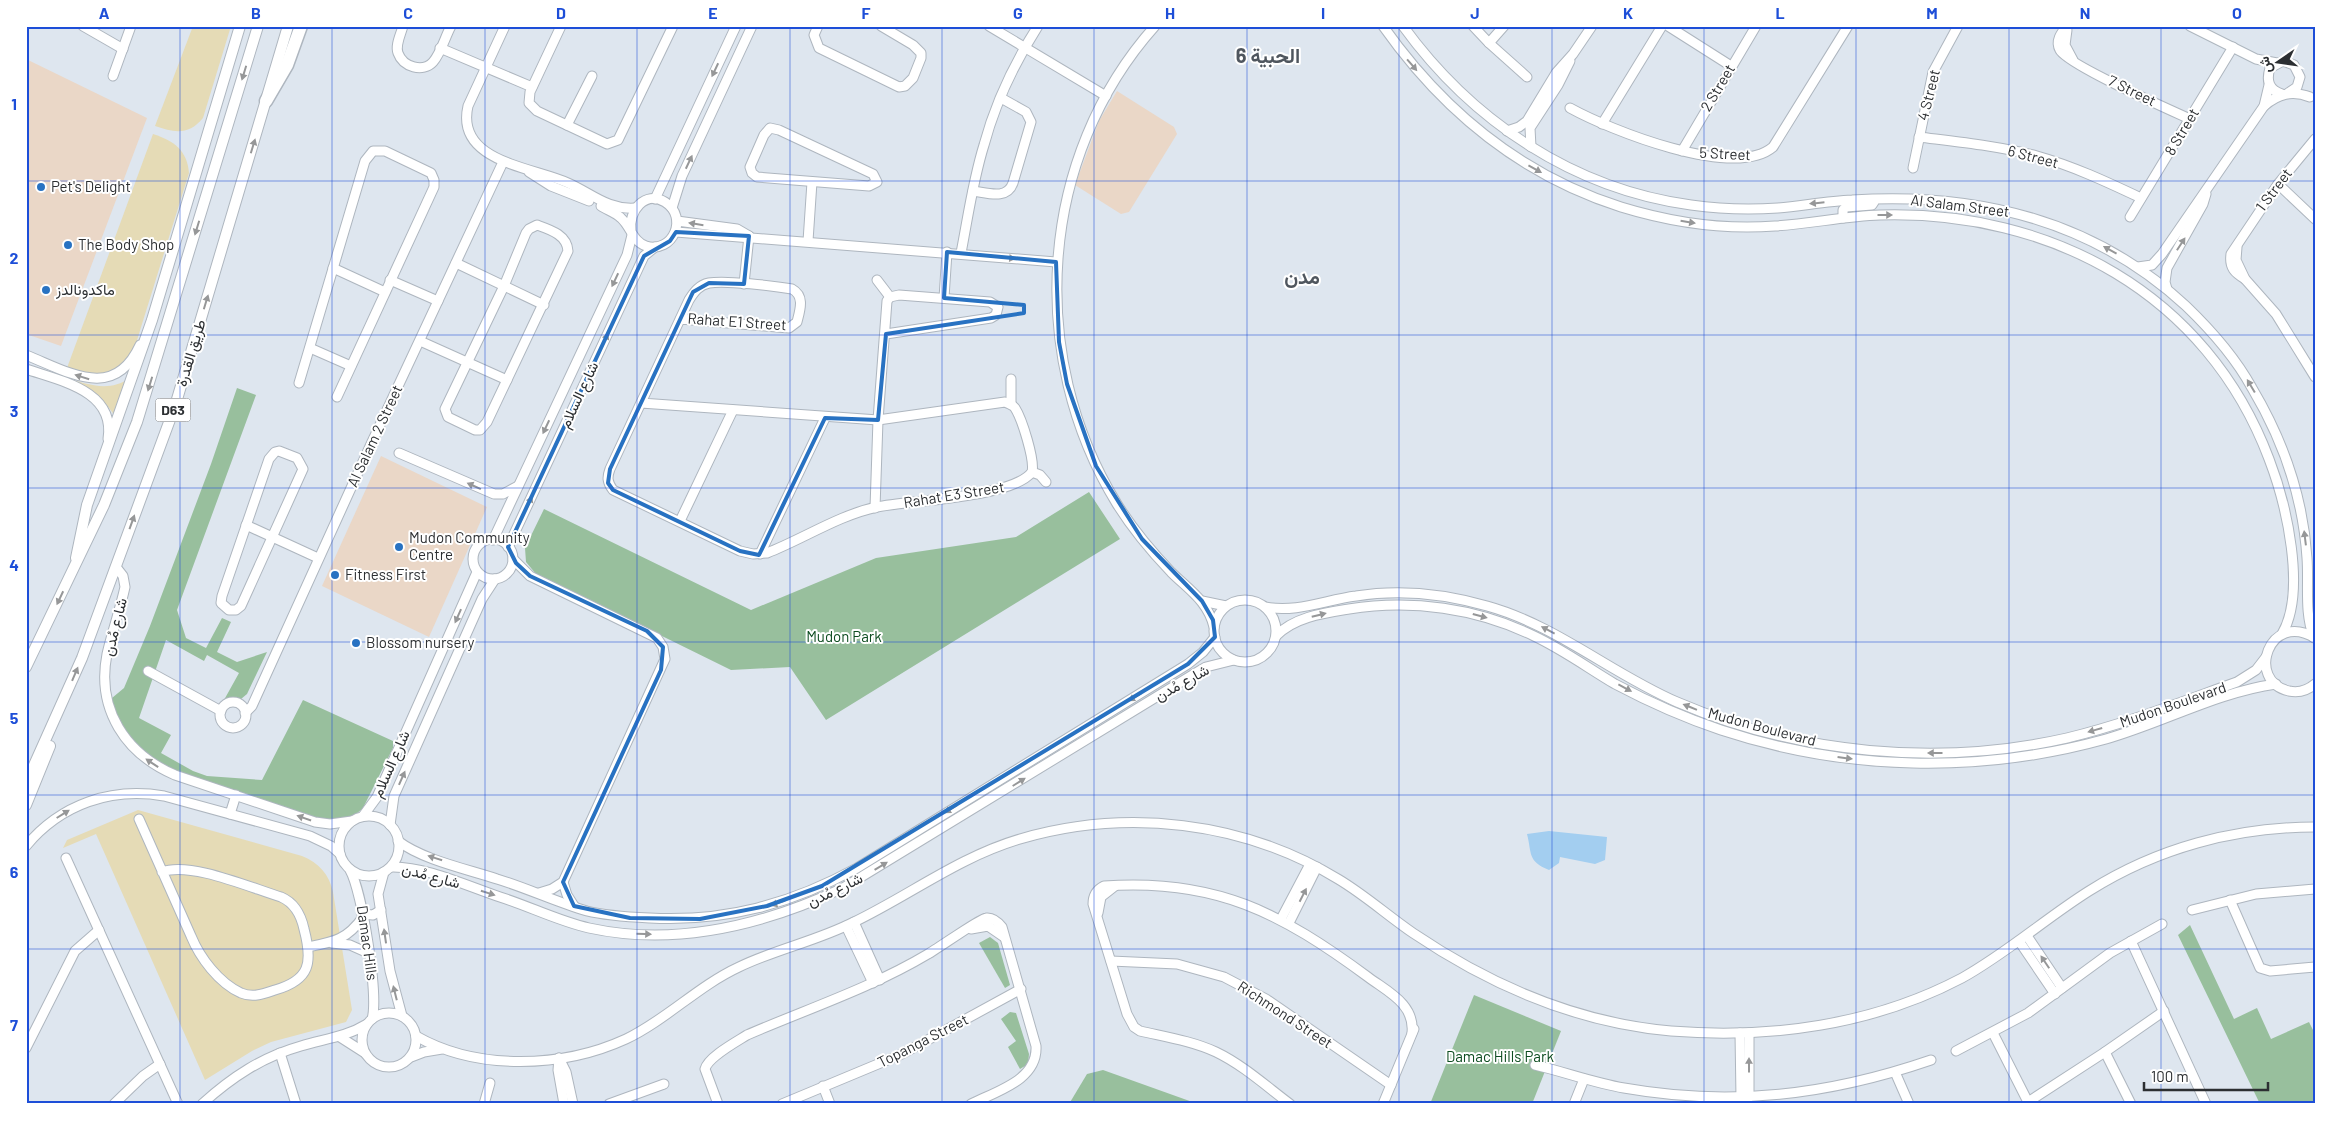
<svg xmlns="http://www.w3.org/2000/svg" width="2341" height="1130" viewBox="0 0 2341 1130" font-family="Barlow,Vazirmatn,sans-serif">
<style>
.commercial{fill:#ead7c7}
.green{fill:#98bf9d}
.sand{fill:#e5dbb6}
.water{fill:#a3cef0}
.lines{fill:none;stroke-linecap:round;stroke-linejoin:round}
.minor-casing{stroke:#aeb6bf;stroke-width:11}
.major-casing{stroke:#aeb6bf;stroke-width:12}
.highway-casing{stroke:#aeb6bf;stroke-width:15}
.minor{stroke:#fff;stroke-width:9}
.major{stroke:#fff;stroke-width:10}
.highway{stroke:#fff;stroke-width:12}
.oneway{fill:#969798}
.marked{fill:none;stroke:#2872c2;stroke-width:4;stroke-linejoin:round}
.grid{fill:none;stroke:#1d4ed8;stroke-width:1;stroke-opacity:0.55}
.poi-dot{fill:#2872c2;stroke:#fff;stroke-width:2}
.labels{text-anchor:middle;stroke-width:4;stroke-linejoin:round;paint-order:stroke}
.shield{fill:#fff;stroke:#6b6d70;stroke-width:1}
.shield-label{font-size:14px;font-weight:bold;fill:#2c2f32}
.street-label{font-size:15px;fill:#2c2f32;stroke:#fff}
.poi-label{font-size:15px;fill:#2c2f32;stroke:#fff;text-anchor:start}
.park-label{font-size:15px;fill:#0d4c20;stroke:#fff}
.district-label{font-size:20px;font-weight:bold;fill:#4f565e;stroke:#fff}
.neatline{fill:none;stroke:#1d4ed8;stroke-width:2}
.grid-label{font-size:16px;text-anchor:middle;font-weight:bold;fill:#1d4ed8}
</style>
<rect width="100%" height="100%" fill="#dee6ef"/>
<!-- commercial -->
<g class="commercial">
<path d="M26,59L147,118L61,346L26,334Z"/>
<path d="M1117,91L1174,127L1177,134L1129,212L1121,214L1075,185L1099,121Z"/>
<path d="M381,456L487,507L429,637L322,586Z"/>
</g>
<!-- green -->
<g class="green">
<path d="M237,388L256,395L177,610L186,638L206,648L222,618L231,622L217,652L237,662L267,652L247,694L241,699L224,700L239,673L207,655L204,661L166,640L139,718L171,735L161,753L193,771L207,776L262,780L303,700L393,741V748L363,808L355,815L334,824L179,777L134,749L114,711L112,698L124,688L150,626L211,464Z"/>
<path d="M1089,492L1120,539L826,720L790,667L731,670L536,574L526,562L525,548L544,509L751,610L876,558L1016,537Z"/>
<path d="M2190,925L2234,1019L2257,1008L2271,1039L2309,1022L2315,1034V1104H2260L2178,935Z"/>
<path d="M990,937L998,943L1010,985L1005,988L979,943Z"/>
<path d="M1474,995L1561,1031L1532,1104H1430Z"/>
<path d="M1010,1012L1016,1013L1029,1054L1028,1064L1020,1069L1008,1047L1016,1041L1001,1019Z"/>
<path d="M1103,1070L1198,1104H1069L1087,1074Z"/>
</g>
<!-- sand -->
<g class="sand">
<path d="M193,26H231L203,118C189,135 175,133 155,126Z"/>
<path d="M153,134C174,141 187,150 189,173L133,353L126,364L98,378L67,368Z"/>
<path d="M64,377C87,384 108,393 130,378L117,421C106,396 86,391 62,381Z"/>
<path d="M138,810L302,856C319,863 329,874 333,892L352,1010L346,1022L271,1042L252,1051L205,1080L96,834L63,848L67,840Z"/>
</g>
<!-- water -->
<path class="water" d="M1549,831L1607,837L1605,860L1595,864L1560,857L1559,863L1549,870C1527,861 1532,853 1527,834Z"/>
<g class="lines">
<defs>
<g id="minor">
<path d="M83,26L123,49"/>
<path d="M403,26C401,34 395,45 398,53C403,67 423,73 433,62C441,53 445,37 451,26"/>
<path d="M505,26L468,106C455,162 533,167 568,183C591,193 608,210 635,208"/>
<path d="M561,26L530,92L529,103L537,111L607,144L618,140L673,26"/>
<path d="M818,26L814,35L819,48L899,87L905,86L913,78L921,58V53L913,45L881,26"/>
<path d="M989,26L1106,96"/>
<path d="M1155,26C1038,157 1026,356 1117,504C1132,528 1151,551 1171,572C1188,589 1208,601 1214,627"/>
<path d="M1383,26C1443,111 1521,175 1621,207C1670,222 1724,230 1775,226C1810,224 1845,216 1880,215C2051,210 2207,294 2269,459C2286,503 2307,591 2282,634"/>
<path d="M1403,26C1472,121 1573,189 1691,205C1719,209 1749,210 1778,208C1802,206 1827,201 1852,200C1976,192 2093,220 2186,306C2211,330 2235,357 2252,388C2283,440 2303,497 2307,558C2309,585 2304,612 2314,638"/>
<path d="M1473,26L1489,43L1527,77"/>
<path d="M1668,26L1731,66"/>
<path d="M2067,26C2061,33 2055,41 2060,50C2066,64 2170,110 2190,119"/>
<path d="M2190,26L2256,59L2277,63"/>
<path d="M2067,30L2065,45L2073,60"/>
<path d="M1489,43L1504,26"/>
<path d="M440,48L532,87"/>
<path d="M113,76L131,26"/>
<path d="M2282,94C2269,90 2266,81 2270,68L2283,61L2294,65L2300,77L2297,87L2288,93"/>
<path d="M2264,106C2278,94 2292,90 2310,97"/>
<path d="M1570,108C1610,130 1734,180 1773,147L1848,26"/>
<path d="M1602,124L1662,26"/>
<path d="M567,125L592,76"/>
<path d="M770,128L779,130L873,174L877,182L869,186L757,177L752,173L750,167L764,135Z"/>
<path d="M1507,131L1519,127L1527,121L1556,73L1573,54L1592,26"/>
<path d="M1919,137C1959,142 1999,146 2037,156C2073,166 2107,182 2141,198"/>
<path d="M1531,147L1530,128L1558,85L1570,61"/>
<path d="M1682,151L1756,26"/>
<path d="M1913,168L1933,72L1958,26"/>
<path d="M529,172L551,186L589,201"/>
<path d="M2278,184L2315,219"/>
<path d="M973,191C988,193 1007,200 1013,183L1031,122L1026,112L1001,98"/>
<path d="M655,199L736,26"/>
<path d="M601,206C607,210 616,213 621,218C631,227 633,242 646,246C673,254 689,217 665,202C645,190 628,211 631,231"/>
<path d="M672,208L682,176L752,26"/>
<path d="M2130,217L2233,47"/>
<path d="M1843,218V210L1846,207L1872,205L1874,202"/>
<path d="M677,221L737,229L749,236"/>
<path d="M537,225C551,230 567,235 568,251L487,422L480,430H475L448,417L445,409L504,286L526,233L529,229Z"/>
<path d="M676,232L1056,262"/>
<path d="M808,241L812,182"/>
<path d="M2237,247L2236,260L2245,279L2276,314L2315,377"/>
<path d="M961,253C968,217 973,180 984,145C995,104 1015,62 1038,26"/>
<path d="M456,263L544,305"/>
<path d="M2138,267L2152,265L2162,254L2264,106L2269,85"/>
<path d="M333,268L385,292"/>
<path d="M2245,279C2235,273 2229,268 2231,254L2278,184L2315,139"/>
<path d="M390,280L438,301"/>
<path d="M877,280L890,297"/>
<path d="M744,284L749,236"/>
<path d="M2167,289L2165,282L2167,268L2203,204L2206,194"/>
<path d="M944,298L947,252"/>
<path d="M420,341L507,380"/>
<path d="M310,348L351,366"/>
<path d="M26,355C69,372 114,402 140,345"/>
<path d="M26,369C61,381 116,391 108,439"/>
<path d="M1011,379V404"/>
<path d="M299,383L365,161L373,151H385L431,173L434,180V187L337,397"/>
<path d="M641,403L878,420L1005,402C1009,404 1013,405 1015,408C1022,419 1035,460 1032,472C1012,498 911,500 877,507C839,515 803,539 767,553L753,554L740,551L613,490C607,482 607,477 610,469L689,300C694,292 699,285 709,283C725,280 775,286 792,289C805,296 800,310 797,322L789,328L680,319"/>
<path d="M279,451L297,458L303,469L241,606L236,610H229L221,603L222,596L269,459L275,452Z"/>
<path d="M399,453L494,494H503L518,486"/>
<path d="M1032,472L1040,475L1046,482"/>
<path d="M875,508L878,420L887,301L890,297L899,295L990,302L998,307L996,315L991,318L886,334"/>
<path d="M680,521L733,410"/>
<path d="M246,525L318,558"/>
<circle cx="493" cy="559" r="20"/>
<path d="M493,540L627,255L632,235"/>
<path d="M508,547L644,256L655,247"/>
<path d="M760,554L825,418"/>
<path d="M513,559L530,576L657,638L663,647L665,659L563,882L552,889L539,893"/>
<path d="M116,567L123,576L125,587C120,610 112,632 107,654C96,710 126,754 175,775L315,822L330,824L352,821"/>
<circle cx="1245" cy="631" r="31"/>
<path d="M1202,601L1226,606"/>
<path d="M1265,607C1297,613 1325,600 1356,596C1399,589 1445,594 1487,606C1556,625 1612,674 1677,702C1798,754 1939,767 2067,738C2125,724 2181,702 2237,682L2256,670L2266,657"/>
<path d="M1276,636C1294,617 1324,613 1349,609C1411,599 1477,608 1534,636C1562,649 1588,668 1615,684C1649,702 1685,718 1721,730C1845,771 1980,774 2106,739C2162,723 2218,692 2276,684"/>
<path d="M2315,638C2269,610 2245,681 2289,691C2299,693 2308,690 2315,684"/>
<path d="M148,671L221,711"/>
<circle cx="233" cy="715" r="13"/>
<path d="M245,713L252,706L371,444L503,162"/>
<path d="M230,814L236,795"/>
<path d="M363,816L377,797L477,572"/>
<circle cx="369" cy="846" r="30"/>
<path d="M139,819L191,936C200,958 219,983 241,993C253,998 263,994 275,990C310,980 313,963 304,929C301,915 295,903 281,897C251,888 190,861 162,872"/>
<path d="M390,825L394,796L482,599L495,579"/>
<path d="M398,841C423,860 467,869 497,879C527,888 556,902 587,911C607,916 629,917 650,918C726,922 791,904 857,868L1188,664L1203,652L1215,637"/>
<path d="M26,846C61,804 111,787 164,796L310,836L331,846L340,854"/>
<path d="M66,858L178,1104"/>
<path d="M391,867C425,866 467,886 500,897C529,906 558,921 589,928C676,947 764,925 843,888L1194,674L1206,667L1234,660"/>
<path d="M350,870C362,891 379,996 372,1019"/>
<path d="M384,872L378,894L390,971L402,1016"/>
<path d="M563,882L567,895L574,906"/>
<path d="M2230,900L2260,968L2270,971L2315,967"/>
<path d="M2192,910L2256,894L2315,889"/>
<path d="M1098,913L1101,897L1115,886"/>
<path d="M362,914L373,915L381,910"/>
<path d="M1281,919L1310,864"/>
<path d="M854,922L880,980"/>
<path d="M1289,923L1317,867"/>
<path d="M846,926L873,983"/>
<path d="M971,929L988,926L1004,937"/>
<path d="M2027,936L2062,988"/>
<path d="M2019,941L2055,994"/>
<path d="M2131,941L2206,1104"/>
<path d="M332,943L350,945L368,953"/>
<path d="M308,947C333,942 347,940 363,917"/>
<path d="M1111,961L1177,964L1224,977L1266,999L1391,1085"/>
<circle cx="389" cy="1040" r="27"/>
<path d="M1740,1033L1741,1098"/>
<path d="M1993,1033L2029,1104"/>
<path d="M416,1036C477,1071 563,1068 626,1039C666,1020 698,986 739,967C776,949 817,941 854,922C910,895 959,857 1020,839C1126,808 1243,821 1338,879C1365,895 1388,916 1413,933C1490,985 1578,1023 1671,1031C1771,1039 1873,1025 1962,978C2007,953 2046,918 2089,891C2157,848 2235,827 2315,827"/>
<path d="M340,1037L365,1053"/>
<path d="M26,1048L75,951L99,930"/>
<path d="M1956,1051L2028,1013L2110,953L2162,924"/>
<path d="M2105,1052L2131,1104"/>
<path d="M280,1053L296,1104"/>
<path d="M411,1057L424,1052L442,1049"/>
<path d="M559,1058L566,1072L573,1104"/>
<path d="M559,1058L558,1070L564,1104"/>
<path d="M1535,1065C1565,1072 1594,1083 1624,1088C1731,1107 1829,1095 1931,1060"/>
<path d="M1895,1072L1909,1104"/>
<path d="M823,1086L830,1104"/>
<path d="M1749,1097V1033"/>
<path d="M2028,1102L2105,1052L2164,1011"/>
<path d="M114,1104L143,1076L160,1064"/>
<path d="M202,1104C232,1077 262,1057 301,1046C324,1039 346,1037 367,1024"/>
<path d="M484,1104L490,1083"/>
<path d="M609,1104L664,1084"/>
<path d="M718,1104L705,1069C708,1057 736,1042 747,1035C807,1009 871,988 928,954C937,949 981,918 986,918C993,917 998,922 1002,927L1036,1046C1038,1080 997,1091 971,1104"/>
<path d="M782,1104L902,1054L1021,989"/>
<path d="M1290,1104C1266,1086 1243,1065 1216,1052C1192,1041 1166,1037 1140,1031L1134,1027L1127,1014L1093,904C1093,895 1096,890 1104,886C1216,878 1281,913 1368,977C1388,992 1415,1004 1412,1033"/>
<path d="M1383,1104L1414,1029"/>
<path d="M1574,1104L1584,1079"/>
</g>
<g id="major">
<path d="M76,558L87,505L152,320L240,26"/>
<path d="M26,667L104,505L137,422L258,26"/>
<path d="M26,783L82,658L175,406L288,26"/>
<path d="M26,805L50,746"/>
</g>
<path id="highway" d="M266,101L287,65L301,26"/>
</defs>
<!-- minor casing -->
<use href="#minor" class="minor-casing"/>
<!-- major casing -->
<use href="#major" class="major-casing"/>
<!-- highway casing -->
<use href="#highway" class="highway-casing"/>
<!-- minor -->
<use href="#minor" class="minor"/>
<!-- major -->
<use href="#major" class="major"/>
<!-- highway -->
<use href="#highway" class="highway"/>
</g>
<!-- one-way arrows -->
<defs><path id="oneway-solid" d="M-6-.8H1V-3.2L6.5 0L1 3.2V.8H-6Z" transform="scale(1.25)"/></defs>
<g class="oneway">
<use href="#oneway-solid" transform="translate(1412 65) rotate(49)"/>
<use href="#oneway-solid" transform="translate(715 70) rotate(115)"/>
<use href="#oneway-solid" transform="translate(244 73) rotate(107)"/>
<use href="#oneway-solid" transform="translate(253 146) rotate(-73)"/>
<use href="#oneway-solid" transform="translate(689 162) rotate(-65)"/>
<use href="#oneway-solid" transform="translate(1535 169) rotate(29)"/>
<use href="#oneway-solid" transform="translate(1817 203) rotate(174)"/>
<use href="#oneway-solid" transform="translate(1885 215)"/>
<use href="#oneway-solid" transform="translate(1688 222) rotate(9)"/>
<use href="#oneway-solid" transform="translate(696 224) rotate(-171)"/>
<use href="#oneway-solid" transform="translate(197 228) rotate(107)"/>
<use href="#oneway-solid" transform="translate(2181 244) rotate(-57)"/>
<use href="#oneway-solid" transform="translate(2110 250) rotate(-151)"/>
<use href="#oneway-solid" transform="translate(1008 258) rotate(5)"/>
<use href="#oneway-solid" transform="translate(615 280) rotate(115)"/>
<use href="#oneway-solid" transform="translate(206 302) rotate(-73)"/>
<use href="#oneway-solid" transform="translate(605 340) rotate(-65)"/>
<use href="#oneway-solid" transform="translate(82 377) rotate(-163)"/>
<use href="#oneway-solid" transform="translate(150 384) rotate(107)"/>
<use href="#oneway-solid" transform="translate(2251 386) rotate(-121)"/>
<use href="#oneway-solid" transform="translate(546 427) rotate(115)"/>
<use href="#oneway-solid" transform="translate(474 486) rotate(-156)"/>
<use href="#oneway-solid" transform="translate(529 503) rotate(-65)"/>
<use href="#oneway-solid" transform="translate(132 522) rotate(-70)"/>
<use href="#oneway-solid" transform="translate(2305 538) rotate(-97)"/>
<use href="#oneway-solid" transform="translate(60 598) rotate(115)"/>
<use href="#oneway-solid" transform="translate(1319 615) rotate(-14)"/>
<use href="#oneway-solid" transform="translate(458 616) rotate(114)"/>
<use href="#oneway-solid" transform="translate(1480 616) rotate(15)"/>
<use href="#oneway-solid" transform="translate(1548 630) rotate(-152)"/>
<use href="#oneway-solid" transform="translate(75 674) rotate(-67)"/>
<use href="#oneway-solid" transform="translate(1625 688) rotate(28)"/>
<use href="#oneway-solid" transform="translate(1135 697) rotate(149)"/>
<use href="#oneway-solid" transform="translate(1690 707) rotate(-158)"/>
<use href="#oneway-solid" transform="translate(2095 730) rotate(164)"/>
<use href="#oneway-solid" transform="translate(1935 753) rotate(-180)"/>
<use href="#oneway-solid" transform="translate(1845 758) rotate(7)"/>
<use href="#oneway-solid" transform="translate(152 763) rotate(-146)"/>
<use href="#oneway-solid" transform="translate(402 778) rotate(-66)"/>
<use href="#oneway-solid" transform="translate(1019 782) rotate(-32)"/>
<use href="#oneway-solid" transform="translate(951 809) rotate(148)"/>
<use href="#oneway-solid" transform="translate(63 814) rotate(-32)"/>
<use href="#oneway-solid" transform="translate(304 818) rotate(-161)"/>
<use href="#oneway-solid" transform="translate(435 858) rotate(-162)"/>
<use href="#oneway-solid" transform="translate(881 866) rotate(-31)"/>
<use href="#oneway-solid" transform="translate(488 893) rotate(18)"/>
<use href="#oneway-solid" transform="translate(1303 895) rotate(-63)"/>
<use href="#oneway-solid" transform="translate(778 903) rotate(161)"/>
<use href="#oneway-solid" transform="translate(644 934) rotate(2)"/>
<use href="#oneway-solid" transform="translate(385 936) rotate(-98)"/>
<use href="#oneway-solid" transform="translate(2045 962) rotate(-124)"/>
<use href="#oneway-solid" transform="translate(395 993) rotate(-104)"/>
<use href="#oneway-solid" transform="translate(1749 1065) rotate(-90)"/>
</g>
<!-- marked area -->
<path class="marked" d="M676,232L749,236L744,284L709,283L693,292L610,469L608,483L613,490L740,551L759,555L825,418L878,420L886,334L1024,313V305L944,298L947,252L1056,262L1059,342L1067,384L1096,466L1142,539L1202,601L1213,620L1215,637L1188,664L822,886L767,906L700,919L630,918L574,906L563,882L661,670L663,647L647,631L530,576L516,563L508,547L644,256L670,241Z"/>
<!-- grid -->
<path class="grid" d="M180,26V1104M332,26V1104M485,26V1104M637,26V1104M790,26V1104M942,26V1104M1094,26V1104M1247,26V1104M1399,26V1104M1552,26V1104M1704,26V1104M1856,26V1104M2009,26V1104M2161,26V1104M26,181H2315M26,335H2315M26,488H2315M26,642H2315M26,795H2315M26,949H2315"/>
<!-- markers -->
<g class="poi-dot">
<circle cx="41" cy="187" r="5"/>
<circle cx="68" cy="245" r="5"/>
<circle cx="46" cy="290" r="5"/>
<circle cx="399" cy="547" r="5"/>
<circle cx="335" cy="575" r="5"/>
<circle cx="356" cy="643" r="5"/>
</g>
<g class="labels">
<!-- shield labels -->
<rect class="shield" x="155.5" y="398.5" width="35" height="23" rx="4"/>
<g class="shield-label">
<text x="173" y="415">D63</text>
</g>
<!-- street labels -->
<g class="street-label">
<text transform="translate(1718 88) rotate(-59)" y="5">2 Street</text>
<text transform="translate(2132 91) rotate(26)" y="5">7 Street</text>
<text transform="translate(1929 95) rotate(-76)" y="5">4 Street</text>
<text transform="translate(2182 132) rotate(-59)" y="5">8 Street</text>
<text transform="translate(1725 154) rotate(3)" y="5">5 Street</text>
<text transform="translate(2033 157) rotate(15)" y="5">6 Street</text>
<text transform="translate(2274 190) rotate(-53)" y="5">1 Street</text>
<text transform="translate(1960 206) rotate(7)" y="5">Al Salam Street</text>
<text transform="translate(737 322) rotate(4)" y="5">Rahat E1 Street</text>
<text transform="translate(191 353) rotate(-73)" y="5">طريق القدرة</text>
<text transform="translate(579 395) rotate(-65)" y="5">شارع السلام</text>
<text transform="translate(375 436) rotate(-65)" y="5">Al Salam 2 Street</text>
<text transform="translate(954 495) rotate(-9)" y="5">Rahat E3 Street</text>
<text transform="translate(115 627) rotate(-76)" y="5">شارع مُدن</text>
<text transform="translate(1182 683) rotate(-29)" y="5">شارع مُدن</text>
<text transform="translate(2173 705) rotate(-19)" y="5">Mudon Boulevard</text>
<text transform="translate(1762 727) rotate(15)" y="5">Mudon Boulevard</text>
<text transform="translate(391 764) rotate(-66)" y="5">شارع السلام</text>
<text transform="translate(431 876) rotate(15)" y="5">شارع مُدن</text>
<text transform="translate(835 890) rotate(-26)" y="5">شارع مُدن</text>
<text transform="translate(367 943) rotate(82)" y="5">Damac Hills</text>
<text transform="translate(1285 1015) rotate(33)" y="5">Richmond Street</text>
<text transform="translate(923 1041) rotate(-27)" y="5">Topanga Street</text>
</g>
<!-- poi labels -->
<g class="poi-label">
<text x="51" y="192">Pet's Delight</text>
<text x="78" y="250">The Body Shop</text>
<text x="56" y="295">ماكدونالدز</text>
<text x="409" y="543">Mudon Community<tspan x="409" dy="17">Centre</tspan></text>
<text x="345" y="580">Fitness First</text>
<text x="366" y="648">Blossom nursery</text>
</g>
<!-- park labels -->
<g class="park-label">
<text x="844" y="642">Mudon Park</text>
<text x="1500" y="1062">Damac Hills Park</text>
</g>
<!-- district labels -->
<g class="district-label">
<text x="1268" y="63">الحبية 6</text>
<text x="1302" y="284">مدن</text>
</g>
</g>
<!-- border -->
<rect width="2341" height="1130" fill="none" stroke="#ffffff" stroke-width="55"/>
<!-- north arrow -->
<g transform="translate(2278 62) rotate(257)" stroke="#ffffff" stroke-width="4" paint-order="stroke">
<path d="M0-4L9 19L0 12L-9 19Z" fill="#2c2f32"/>
<text y="-8" font-size="14" font-weight="bold" text-anchor="middle" fill="#2c2f32">ش</text>
</g>
<!-- scale -->
<path d="M2144 1082v8h124v-8" fill="none" stroke="#2c2f32" stroke-width="2.5"/>
<text x="2151" y="1082" font-size="15" fill="#2c2f32" stroke="#ffffff" stroke-width="4" paint-order="stroke">100 m</text>
<rect x="28" y="28" width="2286" height="1074" class="neatline"/>
<g class="grid-label">
<text x="104" y="19">A</text>
<text x="256" y="19">B</text>
<text x="408" y="19">C</text>
<text x="561" y="19">D</text>
<text x="713" y="19">E</text>
<text x="866" y="19">F</text>
<text x="1018" y="19">G</text>
<text x="1170" y="19">H</text>
<text x="1323" y="19">I</text>
<text x="1475" y="19">J</text>
<text x="1628" y="19">K</text>
<text x="1780" y="19">L</text>
<text x="1932" y="19">M</text>
<text x="2085" y="19">N</text>
<text x="2237" y="19">O</text>
<text x="14" y="110">1</text>
<text x="14" y="264">2</text>
<text x="14" y="417">3</text>
<text x="14" y="571">4</text>
<text x="14" y="724">5</text>
<text x="14" y="878">6</text>
<text x="14" y="1031">7</text>
</g>
</svg>
